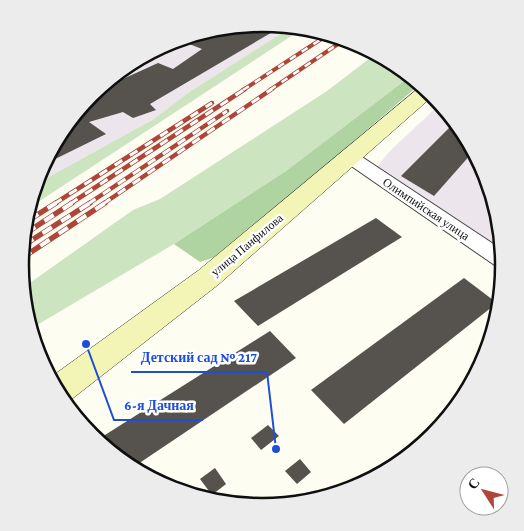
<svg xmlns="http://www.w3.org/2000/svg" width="524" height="531" viewBox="0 0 524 531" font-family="'Crimson Pro',serif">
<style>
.industrial{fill:#ece5ec}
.green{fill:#cde4c0}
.forest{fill:#afd3a1}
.building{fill:#56524d}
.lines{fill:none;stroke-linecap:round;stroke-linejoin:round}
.minor-casing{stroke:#424242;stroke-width:2}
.secondary-casing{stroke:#313131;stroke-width:1}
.minor{fill:#fff;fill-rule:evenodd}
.secondary{fill:#f2f5b6;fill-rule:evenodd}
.rail-far2-casing{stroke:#ae4538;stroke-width:4}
.rail-far1-casing{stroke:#ae4538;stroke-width:4.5}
.rail-casing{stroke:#ae4538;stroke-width:5.5}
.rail-far2{stroke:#fff;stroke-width:2.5;stroke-dasharray:7;stroke-linecap:butt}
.rail-far1{stroke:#fff;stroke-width:3;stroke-dasharray:9;stroke-linecap:butt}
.rail{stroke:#fff;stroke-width:4;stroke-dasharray:11;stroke-linecap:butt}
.labels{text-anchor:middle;stroke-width:5;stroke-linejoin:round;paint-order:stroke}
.street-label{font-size:12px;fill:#0f0f0f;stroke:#fff}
.rim{fill:none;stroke:#0f0f0f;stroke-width:2.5}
.leader{fill:none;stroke:#1d4ed8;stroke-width:2}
.callout-dot{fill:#1d4ed8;stroke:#fff;stroke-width:2}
.callout-label{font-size:14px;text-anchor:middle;font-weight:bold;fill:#1d4ed8;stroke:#fff;stroke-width:5;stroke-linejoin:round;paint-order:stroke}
</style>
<rect width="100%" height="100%" fill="#fdfdf2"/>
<!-- industrial -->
<g class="industrial">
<path d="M262,24L288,29L188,93L154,119L36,184L39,173L91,94L170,42Z"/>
<path d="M440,104L486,173L502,253L387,177L377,167L389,152Z"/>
</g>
<!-- green -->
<g class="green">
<path d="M288,29L299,31L32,206L36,184L154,119L188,93Z"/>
<path d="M374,55L408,78L286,171L174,244L32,328L24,287L133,210L160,199L327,91Z"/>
</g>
<!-- forest -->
<path class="forest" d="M408,78L419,85L221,255L200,262L174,244L286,171Z"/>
<!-- building -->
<g class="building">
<path d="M262,24L281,27L150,104L156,110L133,118L123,112L89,122L106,134L45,164L91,94L111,81L114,83L158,63L173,69L202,49L179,40Z"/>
<path d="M453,124L472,153L434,196L401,176Z"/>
<path d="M376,218L402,237L258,326L234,301Z"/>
<path d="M464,278L497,303L344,424L311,390Z"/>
<path d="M270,331L296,358L135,466L97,440Z"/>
<path d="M268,425L279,436L261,450L251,438Z"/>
<path d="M300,459L311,472L297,484L285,471Z"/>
<path d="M215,468L226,484L212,495L200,479Z"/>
</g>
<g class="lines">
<defs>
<path id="minor" d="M350,152L356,153L501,249L503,269L496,266L344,161L341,157L344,153Z"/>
<path id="secondary" d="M420,87L434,95L219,284L68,402L51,377L199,270Z"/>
</defs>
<!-- minor casing -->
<use href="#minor" class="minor-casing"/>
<!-- secondary casing -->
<use href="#secondary" class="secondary-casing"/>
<!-- minor -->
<use href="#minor" class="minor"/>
<!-- secondary -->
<use href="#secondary" class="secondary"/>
<defs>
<g id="rail-far2">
<path d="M243,90L326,36"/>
<path d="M270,90L344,40"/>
</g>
<g id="rail-far1">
<path d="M54,204L212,103"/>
<path d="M70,204L245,89"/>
<path d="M88,204L227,111"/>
<path d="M103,204L272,89"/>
</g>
<g id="rail">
<path d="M29,220L56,203"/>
<path d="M26,233L72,203"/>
<path d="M24,245L90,203"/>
<path d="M22,258L105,203"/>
</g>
</defs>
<!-- rail-far2 casing -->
<use href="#rail-far2" class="rail-far2-casing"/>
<!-- rail-far1 casing -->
<use href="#rail-far1" class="rail-far1-casing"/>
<!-- rail casing -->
<use href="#rail" class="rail-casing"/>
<!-- rail-far2 -->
<use href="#rail-far2" class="rail-far2"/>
<!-- rail-far1 -->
<use href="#rail-far1" class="rail-far1"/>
<!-- rail -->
<use href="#rail" class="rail"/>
</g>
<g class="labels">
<!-- street labels -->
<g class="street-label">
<text transform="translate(426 209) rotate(34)" y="4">Олимпийская улица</text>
<text transform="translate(247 245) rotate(-40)" y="4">улица Панфилова</text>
</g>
</g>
<!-- crop -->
<path d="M0 0H524V531H0ZM29 265a233 233 0 1 1 466 0a233 233 0 1 1-466 0Z" fill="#ececec" fill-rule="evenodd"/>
<path class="rim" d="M29 265a233 233 0 1 1 466 0a233 233 0 1 1-466 0Z"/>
<!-- callouts -->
<path class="leader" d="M276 449L267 372H131M86 344L114 420H203"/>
<g class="callout-dot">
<circle cx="276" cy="449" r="5"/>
<circle cx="86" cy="344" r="5"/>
</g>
<g class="callout-label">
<text x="199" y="362">Детский сад № 217</text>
<text x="159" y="410">6-я Дачная</text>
</g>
<!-- north arrow -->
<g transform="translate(484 491) rotate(306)"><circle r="24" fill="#ffffff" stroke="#9f9f9f"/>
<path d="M0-4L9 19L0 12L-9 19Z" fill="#ae4538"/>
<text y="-8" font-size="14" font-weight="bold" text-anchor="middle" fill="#0f0f0f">С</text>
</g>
</svg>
